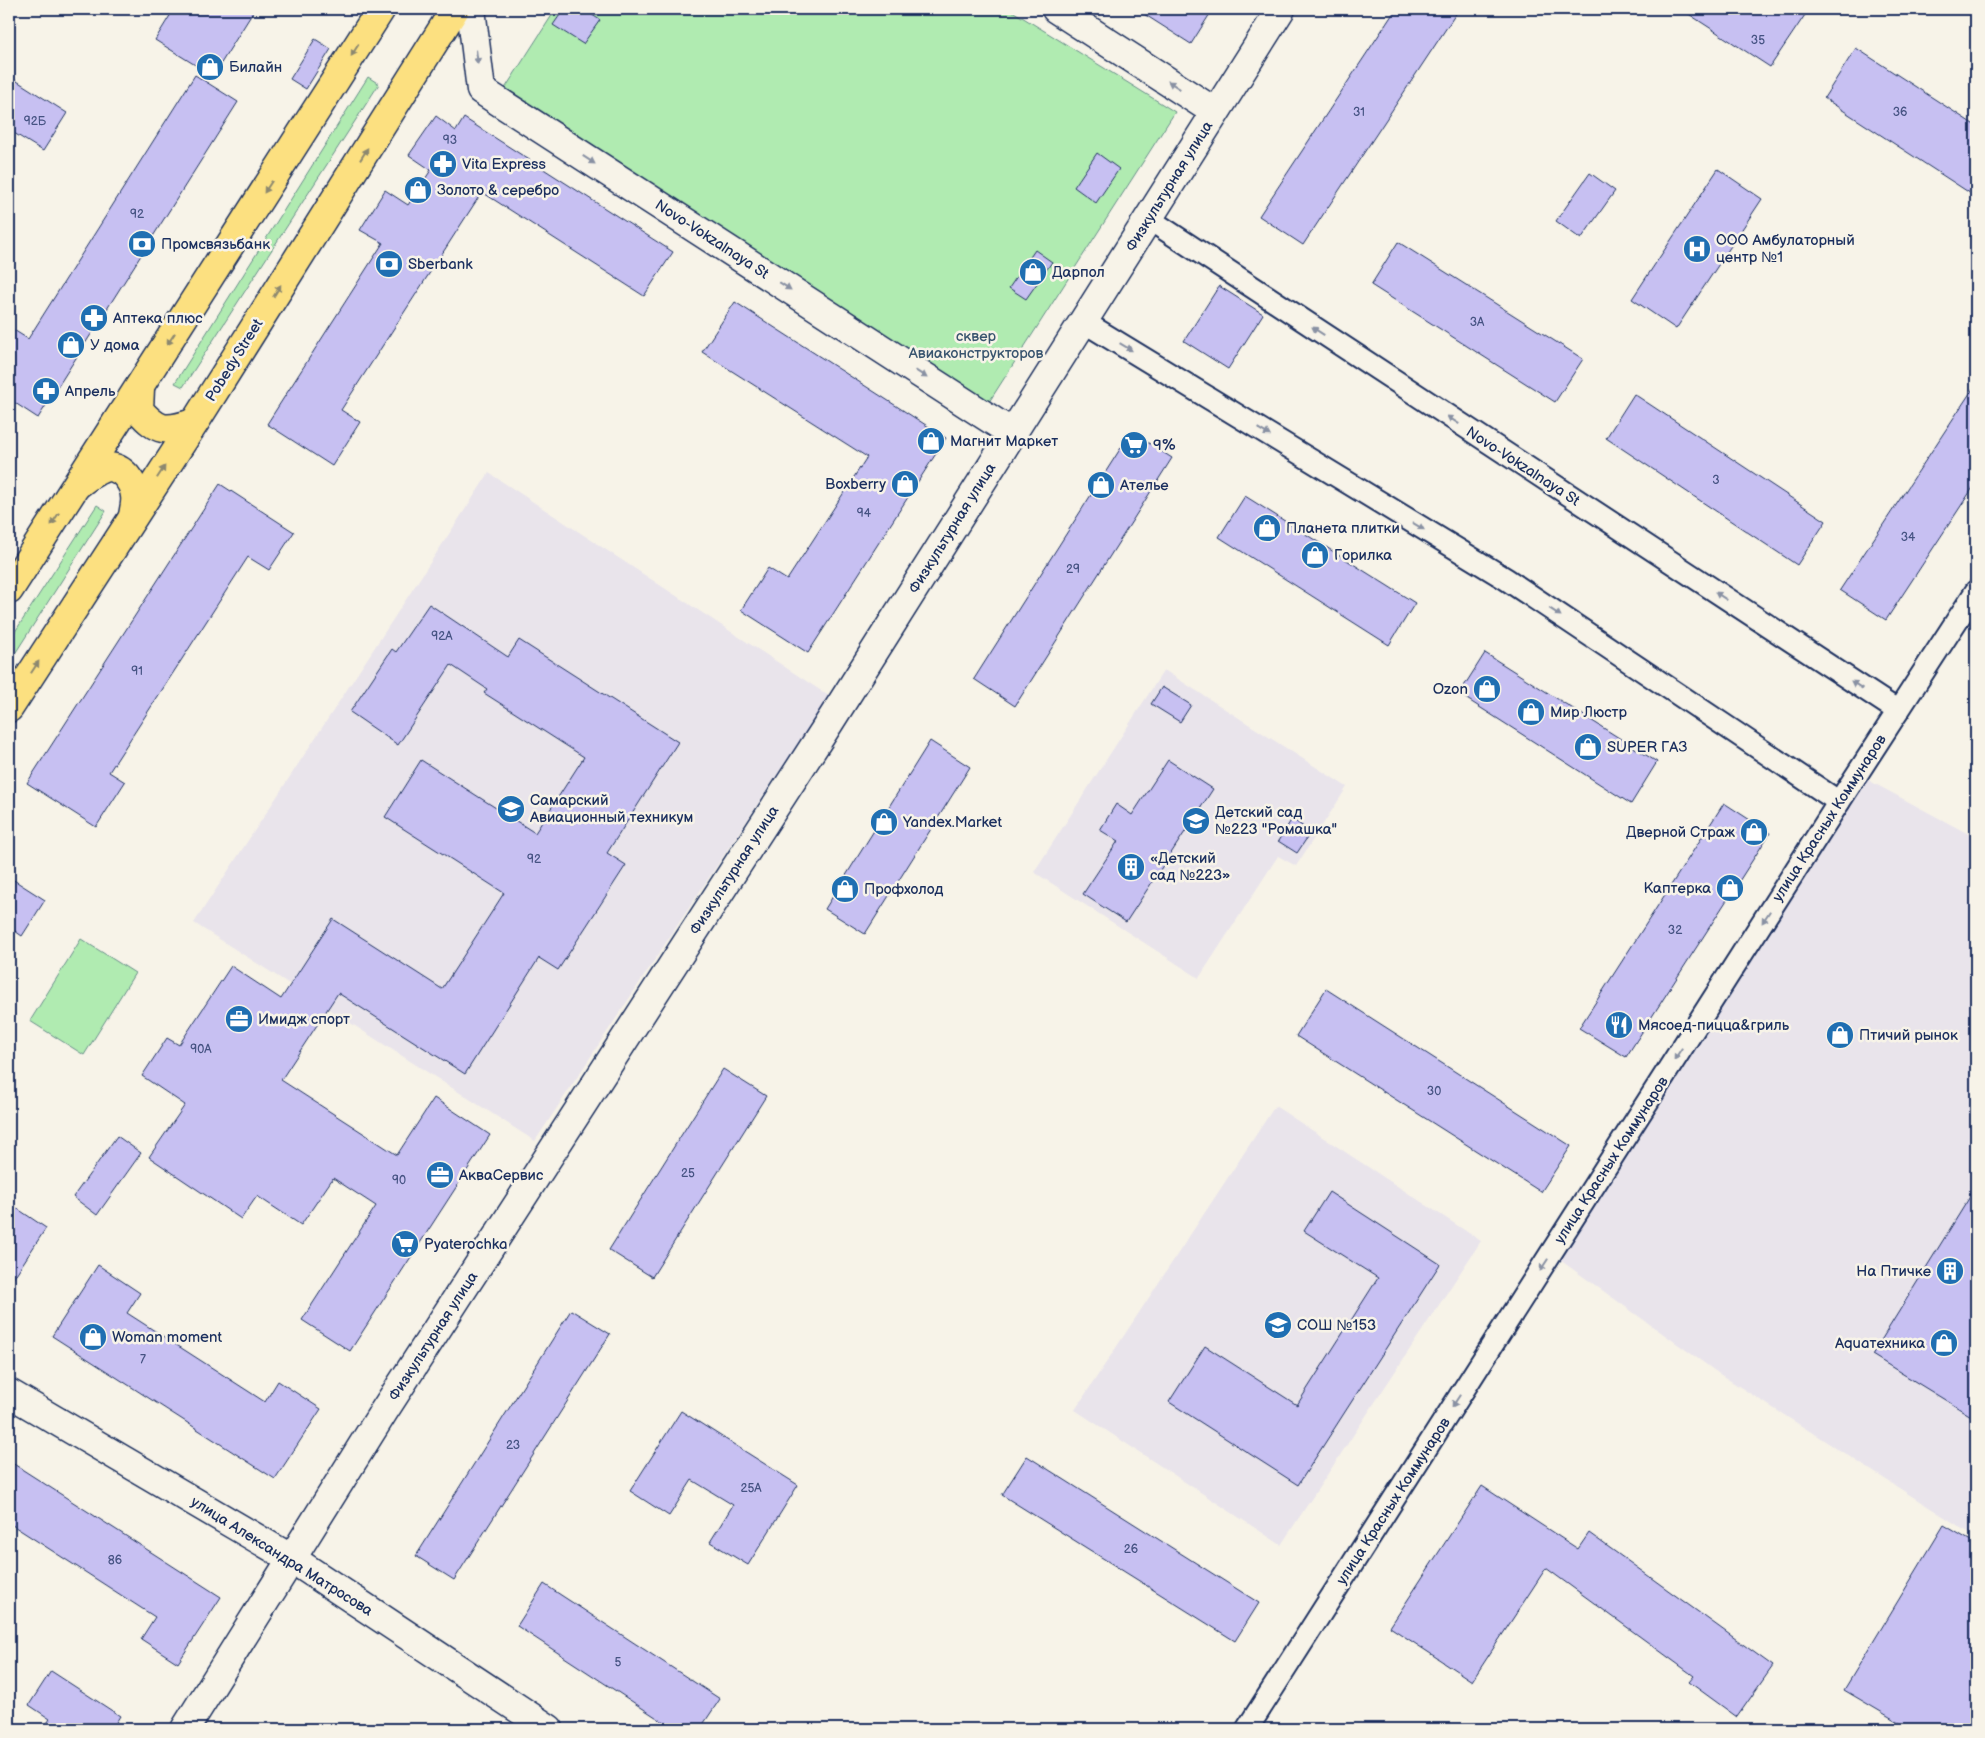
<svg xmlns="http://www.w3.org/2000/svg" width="1985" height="1738" viewBox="0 0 1985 1738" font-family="'Balsamiq Sans',sans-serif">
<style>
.built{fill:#e9e4eb}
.green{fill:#b0ebb1;stroke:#668d88}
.building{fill:#c7c0f2;stroke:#1b2f5e}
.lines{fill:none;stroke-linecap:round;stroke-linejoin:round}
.street-casing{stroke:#1b2f5e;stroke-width:25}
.secondary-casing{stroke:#1b2f5e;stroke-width:31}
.primary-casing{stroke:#1b2f5e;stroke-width:31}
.street{stroke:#f7f3e8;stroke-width:21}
.secondary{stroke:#f7f3e8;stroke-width:28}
.primary{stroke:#fce080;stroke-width:28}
.oneway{fill:#8c886f}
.oneway2{fill:#8991a3}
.labels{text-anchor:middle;stroke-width:5;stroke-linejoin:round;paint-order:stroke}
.number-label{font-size:12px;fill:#465383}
.poi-label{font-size:15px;fill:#1b2f5e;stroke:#f7f3e8;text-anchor:start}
.street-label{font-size:15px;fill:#1b2f5e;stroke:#f7f3e8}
.park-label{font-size:15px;fill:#39556f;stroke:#f7f3e8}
</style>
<rect width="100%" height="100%" fill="#f7f3e8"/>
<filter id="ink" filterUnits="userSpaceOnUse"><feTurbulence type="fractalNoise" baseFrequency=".02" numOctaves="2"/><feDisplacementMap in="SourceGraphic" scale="10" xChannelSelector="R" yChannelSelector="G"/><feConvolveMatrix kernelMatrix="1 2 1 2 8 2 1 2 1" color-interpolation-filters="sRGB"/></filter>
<g filter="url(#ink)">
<!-- built -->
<g class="built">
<path d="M489,473L829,696L535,1141L194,923Z"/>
<path d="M1164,670L1347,787L1296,866L1278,856L1199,978L1034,872Z"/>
<path d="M1866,779L1976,838V1537L1718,1373L1560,1260Z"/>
<path d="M1275,1106L1481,1241L1281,1545L1075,1410Z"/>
</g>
<!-- green -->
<g class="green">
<path d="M556,9H1009L1175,112L989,402L504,90Z"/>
<path d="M368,77L379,84L183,387L175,383Z"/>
<path d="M97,505L106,511L9,663V641Z"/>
<path d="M81,939L135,973L84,1055L30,1021Z"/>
</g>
<!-- building -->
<g class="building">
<path d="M174,9H255L213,76L155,40Z"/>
<path d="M564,9H583L600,20L583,44L553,25Z"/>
<path d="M1136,9H1213L1191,44Z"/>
<path d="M1396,9H1459L1303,245L1259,216Z"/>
<path d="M1681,9H1809L1770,67Z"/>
<path d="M315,39L331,49L306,89L290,79Z"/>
<path d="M1856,48L1976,126V197L1824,98Z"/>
<path d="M195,75L238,102L38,418L9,399V327L28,339Z"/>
<path d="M9,76L67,113L43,151L9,130Z"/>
<path d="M436,116L456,131L464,118L673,252L644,296L482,192L341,410L360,422L332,466L267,424L383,243L360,230L385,190L408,205L431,170L409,155Z"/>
<path d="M1097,153L1119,169L1096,203L1074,187Z"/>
<path d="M1718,169L1762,199L1676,329L1632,299Z"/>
<path d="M1590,173L1615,191L1581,239L1556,221Z"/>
<path d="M1398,242L1583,359L1555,402L1371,285Z"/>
<path d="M1035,250L1052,262L1026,299L1009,288Z"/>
<path d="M1219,286L1263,314L1228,369L1184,341Z"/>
<path d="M735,302L946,438L808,653L741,610L768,568L787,580L867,457L702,352Z"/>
<path d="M1976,384V483L1886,620L1840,590Z"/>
<path d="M1634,394L1826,521L1797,565L1606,438Z"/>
<path d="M1131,432L1172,458L1015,706L974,679Z"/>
<path d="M220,484L294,532L269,570L248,557L109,772L125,782L96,827L27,783Z"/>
<path d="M1245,496L1415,603L1389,645L1219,537Z"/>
<path d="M429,604L508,657L519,640L678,742L607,853L626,865L558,970L539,958L465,1074L338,993L281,1080L397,1155L434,1098L490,1135L350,1351L302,1320L376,1206L333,1178L301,1225L257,1196L241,1219L149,1157L185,1105L142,1076L167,1038L179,1045L231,966L281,999L333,919L442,989L504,893L385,817L421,760L535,833L584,757L484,693L487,689L451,665L398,745L350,712L392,649L396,652Z"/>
<path d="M1485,653L1657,762L1631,804L1459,694Z"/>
<path d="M1162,687L1191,705L1180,722L1151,704Z"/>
<path d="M930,741L970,767L865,934L825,909Z"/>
<path d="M1168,760L1213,789L1126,922L1083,894L1118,841L1100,830L1116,804L1132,815Z"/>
<path d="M1724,803L1770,833L1626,1057L1579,1028Z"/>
<path d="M1292,819L1311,832L1297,853L1278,841Z"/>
<path d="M9,877L45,900L22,936L9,927Z"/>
<path d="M1326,989L1571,1146L1541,1192L1296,1036Z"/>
<path d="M723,1069L766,1096L652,1277L609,1250Z"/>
<path d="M117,1136L141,1153L97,1215L73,1197Z"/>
<path d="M1976,1187V1419L1872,1355Z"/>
<path d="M1329,1192L1440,1264L1298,1485L1169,1402L1205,1346L1297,1405L1378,1278L1304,1231Z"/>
<path d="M9,1203L46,1228L9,1285Z"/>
<path d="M98,1265L140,1293L127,1313L265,1402L278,1381L321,1409L275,1479L52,1336Z"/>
<path d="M571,1310L610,1334L454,1580L416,1556Z"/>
<path d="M681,1411L798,1485L748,1565L710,1542L733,1505L692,1480L669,1516L630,1491Z"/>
<path d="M1027,1456L1259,1603L1235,1641L1002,1495Z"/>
<path d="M9,1461L221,1597L178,1663L141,1639L155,1617L9,1523Z"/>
<path d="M1482,1486L1578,1549L1589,1533L1773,1666L1737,1717L1689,1682L1694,1676L1546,1568L1472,1681L1390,1627Z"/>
<path d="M1944,1525L1976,1544V1729H1910L1844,1690Z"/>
<path d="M544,1584L720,1699L700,1729H674L517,1626Z"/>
<path d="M51,1671L120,1716L112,1729H43L50,1719L29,1705Z"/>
</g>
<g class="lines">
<defs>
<g id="street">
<path d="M1149,219L1898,711"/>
<path d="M1084,322L1506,579L1839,802"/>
<path d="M1247,1729L1839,802L1976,591"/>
</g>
<g id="secondary">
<path d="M471,9L481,90L1012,433"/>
<path d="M1056,9L1215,112"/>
<path d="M9,1393L292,1559L549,1729"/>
<path d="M185,1729L384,1411L824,731L1281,9"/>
</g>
<g id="primary">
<path d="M140,388L139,410C158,432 166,432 193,423"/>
<path d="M78,484C86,478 98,468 108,467C123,467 134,483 135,496C136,502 134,509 133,516"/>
<path d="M9,590L381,9"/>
<path d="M9,708L195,422L455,9"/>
</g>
</defs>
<!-- street casing -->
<use href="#street" class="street-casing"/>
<!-- secondary casing -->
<use href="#secondary" class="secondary-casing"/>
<!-- primary casing -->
<use href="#primary" class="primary-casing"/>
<!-- street -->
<use href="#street" class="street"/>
<!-- secondary -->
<use href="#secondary" class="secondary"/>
<!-- primary -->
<use href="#primary" class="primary"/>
</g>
<!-- one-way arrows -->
<defs><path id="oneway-solid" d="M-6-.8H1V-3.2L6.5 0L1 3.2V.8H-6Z" transform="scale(1.25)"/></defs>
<g class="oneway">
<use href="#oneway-solid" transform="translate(355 50) rotate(122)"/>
<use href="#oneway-solid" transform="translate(364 154) rotate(-58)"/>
<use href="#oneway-solid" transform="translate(268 187) rotate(123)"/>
<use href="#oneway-solid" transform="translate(277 291) rotate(-58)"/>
<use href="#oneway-solid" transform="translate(171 339) rotate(123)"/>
<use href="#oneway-solid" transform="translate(161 472) rotate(-57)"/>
<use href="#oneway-solid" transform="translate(55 519) rotate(123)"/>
<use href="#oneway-solid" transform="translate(35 667) rotate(-57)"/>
</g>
<g class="oneway2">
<use href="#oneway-solid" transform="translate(477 57) rotate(83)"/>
<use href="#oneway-solid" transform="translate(1174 85) rotate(-147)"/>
<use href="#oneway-solid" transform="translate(589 160) rotate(33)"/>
<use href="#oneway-solid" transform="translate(785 286) rotate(33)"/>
<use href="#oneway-solid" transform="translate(1318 331) rotate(-147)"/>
<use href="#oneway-solid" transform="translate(1126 347) rotate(31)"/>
<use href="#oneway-solid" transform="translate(921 374) rotate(33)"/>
<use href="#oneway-solid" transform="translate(1453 420) rotate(-147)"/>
<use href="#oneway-solid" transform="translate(1264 432) rotate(31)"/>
<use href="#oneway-solid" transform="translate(1418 526) rotate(31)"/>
<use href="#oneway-solid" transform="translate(1721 596) rotate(-147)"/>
<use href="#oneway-solid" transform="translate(1555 612) rotate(34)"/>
<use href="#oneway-solid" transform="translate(1857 685) rotate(-147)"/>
<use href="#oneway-solid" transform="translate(1766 917) rotate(123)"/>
<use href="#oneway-solid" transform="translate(1678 1054) rotate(123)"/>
<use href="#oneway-solid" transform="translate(1544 1265) rotate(123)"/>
<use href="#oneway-solid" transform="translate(1456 1401) rotate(123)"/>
</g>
</g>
<!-- icons -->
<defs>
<symbol id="shop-disc" viewBox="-11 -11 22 22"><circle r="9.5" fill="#1f6fb2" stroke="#f7f3e8"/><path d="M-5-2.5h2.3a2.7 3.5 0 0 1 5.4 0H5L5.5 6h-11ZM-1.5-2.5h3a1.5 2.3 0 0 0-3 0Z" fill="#fff"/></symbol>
<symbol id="pharmacy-disc" viewBox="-11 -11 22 22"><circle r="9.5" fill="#1f6fb2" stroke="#f7f3e8"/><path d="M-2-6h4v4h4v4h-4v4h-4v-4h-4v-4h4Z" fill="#fff"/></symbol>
<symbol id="bank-disc" viewBox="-11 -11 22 22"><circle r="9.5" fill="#1f6fb2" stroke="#f7f3e8"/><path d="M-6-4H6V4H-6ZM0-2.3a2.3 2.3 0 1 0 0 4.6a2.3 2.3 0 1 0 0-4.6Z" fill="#fff"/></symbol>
<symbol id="hospital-disc" viewBox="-11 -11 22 22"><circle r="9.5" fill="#1f6fb2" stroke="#f7f3e8"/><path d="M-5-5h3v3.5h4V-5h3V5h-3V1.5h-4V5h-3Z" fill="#fff"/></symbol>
<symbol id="supermarket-disc" viewBox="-11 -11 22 22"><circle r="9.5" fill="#1f6fb2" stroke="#f7f3e8"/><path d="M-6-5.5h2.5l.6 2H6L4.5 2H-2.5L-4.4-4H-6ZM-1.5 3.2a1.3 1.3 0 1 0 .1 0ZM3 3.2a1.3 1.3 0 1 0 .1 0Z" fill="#fff"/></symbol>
<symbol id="university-disc" viewBox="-11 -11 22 22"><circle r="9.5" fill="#1f6fb2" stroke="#f7f3e8"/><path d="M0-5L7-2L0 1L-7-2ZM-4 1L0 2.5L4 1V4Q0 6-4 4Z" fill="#fff"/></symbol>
<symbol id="school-disc" viewBox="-11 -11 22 22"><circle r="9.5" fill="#1f6fb2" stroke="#f7f3e8"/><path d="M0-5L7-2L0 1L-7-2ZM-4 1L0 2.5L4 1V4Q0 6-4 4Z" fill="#fff"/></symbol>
<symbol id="building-disc" viewBox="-11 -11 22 22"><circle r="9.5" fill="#1f6fb2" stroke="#f7f3e8"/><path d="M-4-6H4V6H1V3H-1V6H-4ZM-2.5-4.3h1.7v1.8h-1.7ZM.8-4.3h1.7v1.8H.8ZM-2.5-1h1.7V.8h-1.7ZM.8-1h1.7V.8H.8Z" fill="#fff"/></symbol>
<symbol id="office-disc" viewBox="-11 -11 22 22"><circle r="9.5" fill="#1f6fb2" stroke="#f7f3e8"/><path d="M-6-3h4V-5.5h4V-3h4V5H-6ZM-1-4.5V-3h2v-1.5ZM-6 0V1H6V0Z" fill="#fff"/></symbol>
<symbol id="restaurant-disc" viewBox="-11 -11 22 22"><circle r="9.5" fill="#1f6fb2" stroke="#f7f3e8"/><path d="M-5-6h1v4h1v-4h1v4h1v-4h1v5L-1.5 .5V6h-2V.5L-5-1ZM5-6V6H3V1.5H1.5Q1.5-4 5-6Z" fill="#fff"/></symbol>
</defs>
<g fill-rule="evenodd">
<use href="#shop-disc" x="194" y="51" width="32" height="32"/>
<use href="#pharmacy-disc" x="427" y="148" width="32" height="32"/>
<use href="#shop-disc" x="402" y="174" width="32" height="32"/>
<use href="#bank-disc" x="126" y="228" width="32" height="32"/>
<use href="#hospital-disc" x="1681" y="233" width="32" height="32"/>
<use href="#bank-disc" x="373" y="248" width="32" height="32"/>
<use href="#shop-disc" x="1017" y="256" width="32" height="32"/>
<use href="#pharmacy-disc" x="78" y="302" width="32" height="32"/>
<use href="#shop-disc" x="55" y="329" width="32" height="32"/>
<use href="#pharmacy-disc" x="30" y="375" width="32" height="32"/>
<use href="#shop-disc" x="915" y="425" width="32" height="32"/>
<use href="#supermarket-disc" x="1118" y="429" width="32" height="32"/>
<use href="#shop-disc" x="889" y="468" width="32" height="32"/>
<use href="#shop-disc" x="1085" y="469" width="32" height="32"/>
<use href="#shop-disc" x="1251" y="512" width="32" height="32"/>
<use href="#shop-disc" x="1299" y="539" width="32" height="32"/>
<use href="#shop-disc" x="1471" y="673" width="32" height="32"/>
<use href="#shop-disc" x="1515" y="696" width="32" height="32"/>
<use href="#shop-disc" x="1572" y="731" width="32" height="32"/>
<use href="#university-disc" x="495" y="793" width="32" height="32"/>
<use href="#school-disc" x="1180" y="805" width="32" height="32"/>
<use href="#shop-disc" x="868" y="806" width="32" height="32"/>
<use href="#shop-disc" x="1738" y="816" width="32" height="32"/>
<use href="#building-disc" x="1115" y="851" width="32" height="32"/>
<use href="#shop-disc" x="1714" y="872" width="32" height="32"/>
<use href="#shop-disc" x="829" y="873" width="32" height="32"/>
<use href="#office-disc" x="223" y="1003" width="32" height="32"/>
<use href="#restaurant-disc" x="1603" y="1009" width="32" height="32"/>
<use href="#shop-disc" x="1824" y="1019" width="32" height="32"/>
<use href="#office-disc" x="424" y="1159" width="32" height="32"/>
<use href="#supermarket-disc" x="389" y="1228" width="32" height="32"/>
<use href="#building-disc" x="1934" y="1255" width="32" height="32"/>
<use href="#school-disc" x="1262" y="1309" width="32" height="32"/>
<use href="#shop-disc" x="77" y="1321" width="32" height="32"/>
<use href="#shop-disc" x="1928" y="1327" width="32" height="32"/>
</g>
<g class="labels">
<!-- number labels -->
<g class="number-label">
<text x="1758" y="44">35</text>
<text x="1359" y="116">31</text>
<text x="1900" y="116">36</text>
<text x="35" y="125">92Б</text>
<text x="450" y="144">93</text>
<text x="137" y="218">92</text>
<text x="1477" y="326">3А</text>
<text x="1716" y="484">3</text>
<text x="864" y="517">94</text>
<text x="1908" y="541">34</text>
<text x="1073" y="573">29</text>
<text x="442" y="640">92А</text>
<text x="137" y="675">91</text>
<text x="534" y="863">92</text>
<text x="1675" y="934">32</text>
<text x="201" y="1053">90А</text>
<text x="1434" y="1095">30</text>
<text x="688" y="1177">25</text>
<text x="399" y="1184">90</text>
<text x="143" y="1363">7</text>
<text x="513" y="1449">23</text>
<text x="751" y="1492">25А</text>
<text x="1131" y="1553">26</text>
<text x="115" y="1564">86</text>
<text x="618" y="1666">5</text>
</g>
<!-- poi labels -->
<g class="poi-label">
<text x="229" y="72">Билайн</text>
<text x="462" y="169">Vita Express</text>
<text x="437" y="195">Золото &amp; серебро</text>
<text x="1716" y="245">ООО Амбулаторный<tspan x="1716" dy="17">центр №1</tspan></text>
<text x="161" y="249">Промсвязьбанк</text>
<text x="408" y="269">Sberbank</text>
<text x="1052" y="277">Дарпол</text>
<text x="113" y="323">Аптека плюс</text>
<text x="90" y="350">У дома</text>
<text x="65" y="396">Апрель</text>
<text x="950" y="446">Магнит Маркет</text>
<text x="1153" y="450">9%</text>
<text x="886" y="489" text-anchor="end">Boxberry</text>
<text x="1120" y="490">Ателье</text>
<text x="1286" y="533">Планета плитки</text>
<text x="1334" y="560">Горилка</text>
<text x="1468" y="694" text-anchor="end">Ozon</text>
<text x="1550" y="717">Мир Люстр</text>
<text x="1607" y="752">SUPER ГАЗ</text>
<text x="530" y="805">Самарский<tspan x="530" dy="17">Авиационный техникум</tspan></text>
<text x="1215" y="817">Детский сад<tspan x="1215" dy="17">№223 "Ромашка"</tspan></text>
<text x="903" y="827">Yandex.Market</text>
<text x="1735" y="837" text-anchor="end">Дверной Страж</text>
<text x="1150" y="863">«Детский<tspan x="1150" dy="17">сад №223»</tspan></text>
<text x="1711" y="893" text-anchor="end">Каптерка</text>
<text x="864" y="894">Профхолод</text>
<text x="258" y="1024">Имидж спорт</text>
<text x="1638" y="1030">Мясоед-пицца&amp;гриль</text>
<text x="1859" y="1040">Птичий рынок</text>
<text x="459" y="1180">АкваСервис</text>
<text x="424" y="1249">Pyaterochka</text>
<text x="1931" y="1276" text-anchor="end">На Птичке</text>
<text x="1297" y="1330">СОШ №153</text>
<text x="112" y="1342">Woman moment</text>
<text x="1925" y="1348" text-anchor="end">Aquaтехника</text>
</g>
<!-- street labels -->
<g class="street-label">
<text transform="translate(1169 186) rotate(-58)" y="5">Физкультурная улица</text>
<text transform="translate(712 239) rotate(33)" y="5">Novo-Vokzalnaya St</text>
<text transform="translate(234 360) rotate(-58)" y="5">Pobedy Street</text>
<text transform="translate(1523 466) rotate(33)" y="5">Novo-Vokzalnaya St</text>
<text transform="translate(952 528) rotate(-58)" y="5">Физкультурная улица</text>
<text transform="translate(1829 818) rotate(-57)" y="5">улица Красных Коммунаров</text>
<text transform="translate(734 870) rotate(-57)" y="5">Физкультурная улица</text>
<text transform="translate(1611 1160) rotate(-57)" y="5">улица Красных Коммунаров</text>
<text transform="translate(433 1336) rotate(-57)" y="5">Физкультурная улица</text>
<text transform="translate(1393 1501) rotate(-57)" y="5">улица Красных Коммунаров</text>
<text transform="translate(282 1556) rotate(32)" y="5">улица Александра Матросова</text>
</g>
<!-- park labels -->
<g class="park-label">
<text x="976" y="341">сквер<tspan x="976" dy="17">Авиаконструкторов</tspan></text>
</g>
</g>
<!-- margin -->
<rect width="1985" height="1738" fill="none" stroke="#f7f3e8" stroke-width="30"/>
<rect x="15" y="15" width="1955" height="1708" fill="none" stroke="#1b2f5e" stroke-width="2" filter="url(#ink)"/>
</svg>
